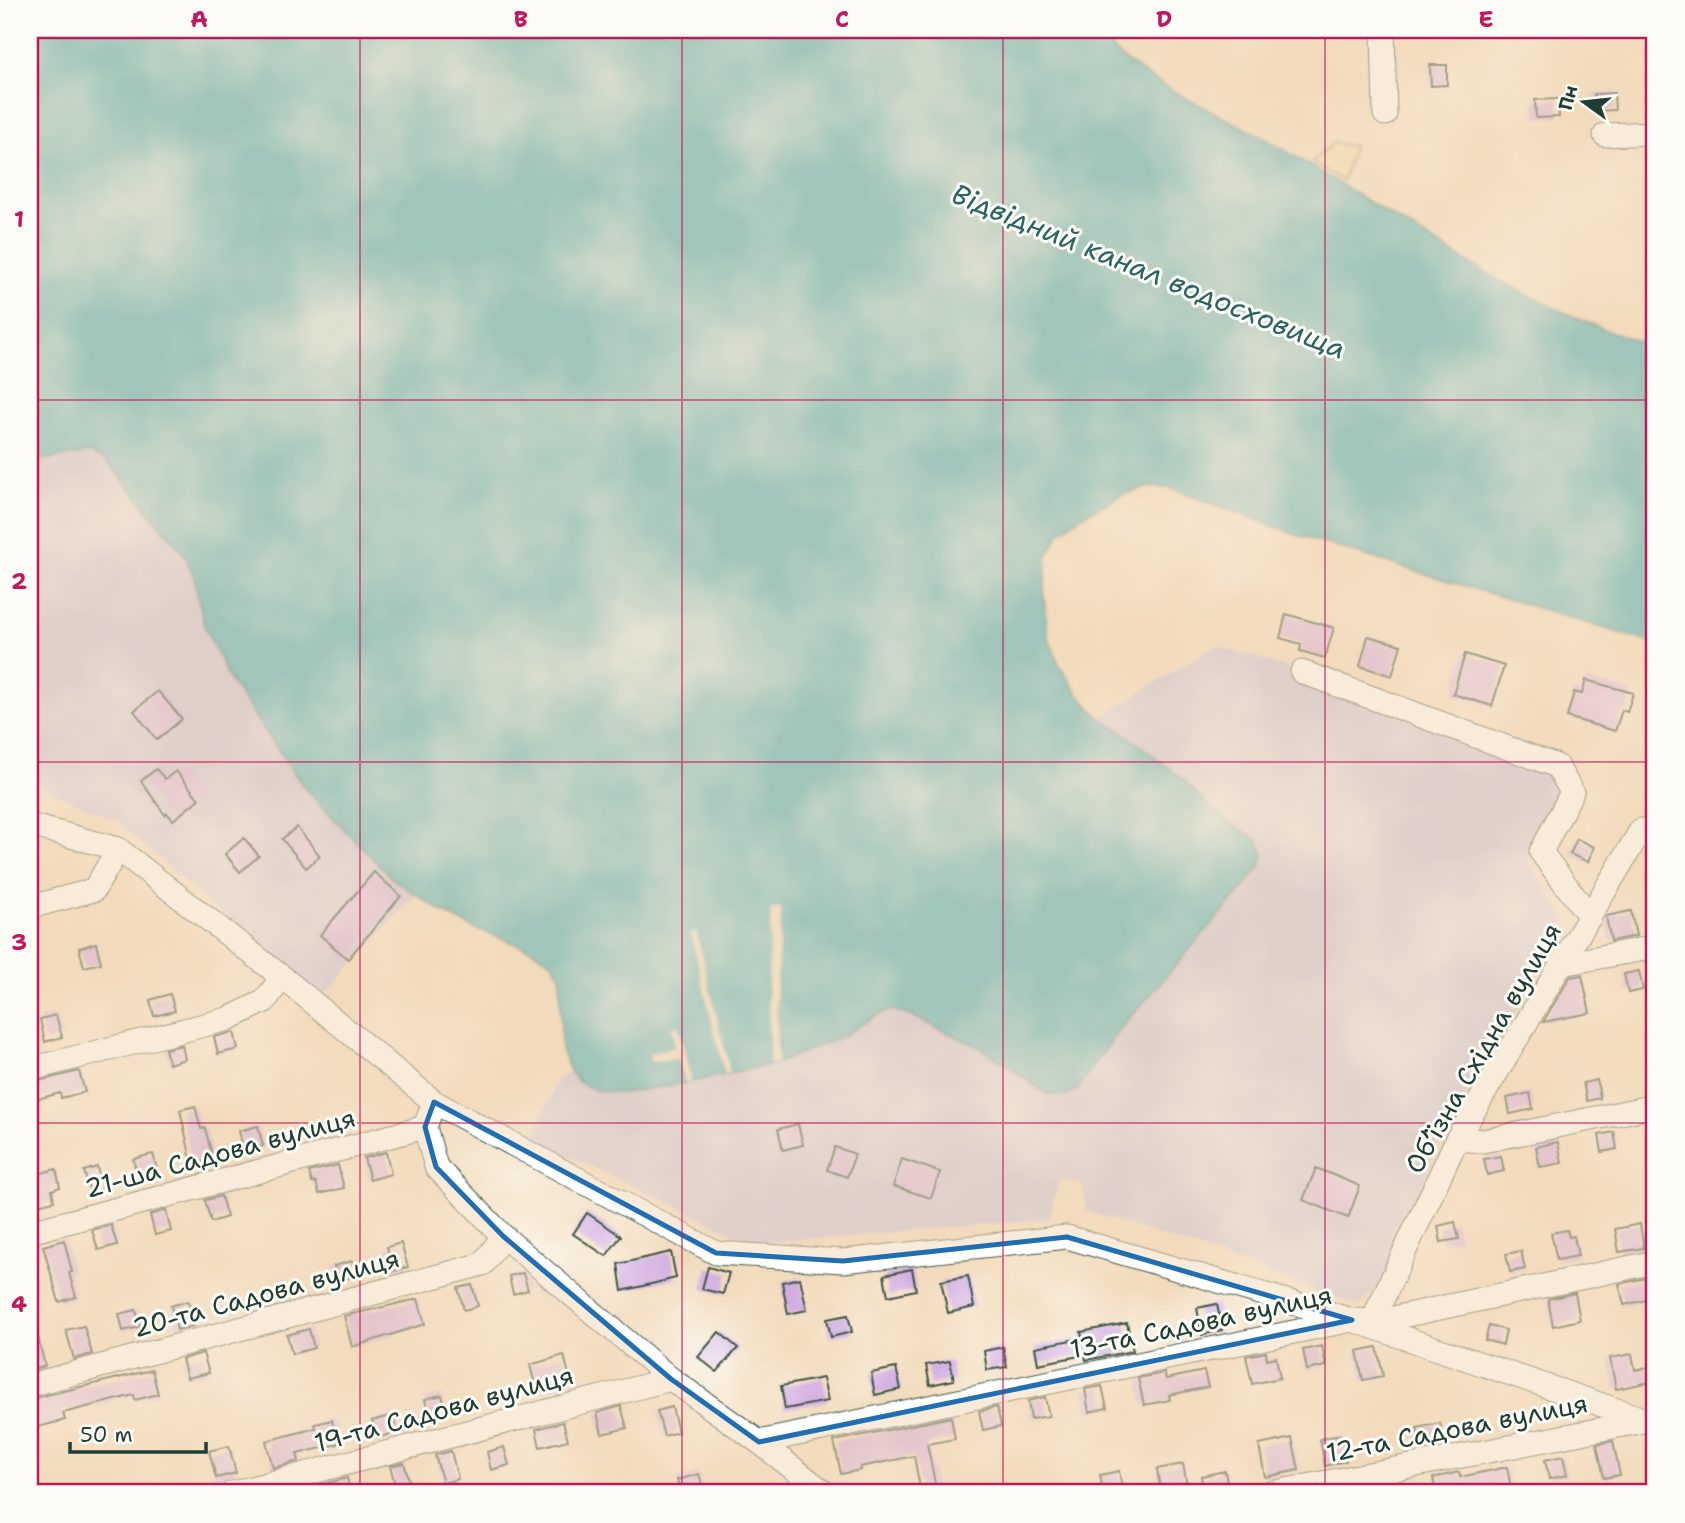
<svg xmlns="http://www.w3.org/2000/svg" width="1685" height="1523" viewBox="0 0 1685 1523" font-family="'Shantell Sans',sans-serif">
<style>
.industrial{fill:#c5c0da}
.sand{fill:#eeda9e;stroke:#868c69;stroke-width:2}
.water{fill:#3cabb9;stroke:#2e7476;stroke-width:2}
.pier{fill:#f2dbbc}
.building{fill:#d1ace1}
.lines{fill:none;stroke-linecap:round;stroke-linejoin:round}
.street-casing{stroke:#3f5548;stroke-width:25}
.street{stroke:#fff;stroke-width:23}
.marked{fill:none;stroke:#1f6fb2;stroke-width:5;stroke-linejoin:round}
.grid{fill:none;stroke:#c2185b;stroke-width:2;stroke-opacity:0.55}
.labels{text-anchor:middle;stroke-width:6;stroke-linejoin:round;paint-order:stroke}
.street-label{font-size:26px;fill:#1f3d34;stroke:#fdfcf7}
.water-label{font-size:28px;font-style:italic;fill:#296463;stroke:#fdfcf7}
.neatline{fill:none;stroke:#c2185b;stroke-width:2.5}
.grid-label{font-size:23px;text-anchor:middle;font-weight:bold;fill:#c2185b}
</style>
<rect width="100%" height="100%" fill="#fdfcf7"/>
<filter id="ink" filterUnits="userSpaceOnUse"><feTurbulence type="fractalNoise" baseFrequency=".0143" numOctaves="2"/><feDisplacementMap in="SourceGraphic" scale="14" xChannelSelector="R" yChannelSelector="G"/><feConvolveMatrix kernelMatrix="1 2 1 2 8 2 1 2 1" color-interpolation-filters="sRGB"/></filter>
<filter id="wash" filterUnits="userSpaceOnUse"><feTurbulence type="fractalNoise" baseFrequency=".00686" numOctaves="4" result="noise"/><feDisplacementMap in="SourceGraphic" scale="28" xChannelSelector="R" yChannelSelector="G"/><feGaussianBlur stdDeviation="1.57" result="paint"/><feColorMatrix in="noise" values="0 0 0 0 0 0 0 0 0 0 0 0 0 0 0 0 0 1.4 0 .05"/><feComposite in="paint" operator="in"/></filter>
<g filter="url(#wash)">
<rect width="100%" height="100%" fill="#f2dbbc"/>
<!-- industrial -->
<g class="industrial">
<path d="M90,453L105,460L116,471L185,555L230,681L307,791L393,879L417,894L322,998L255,945L116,820L30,782V461Z"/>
<path d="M1215,645L1571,758L1528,862L1568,921L1435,1151L1390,1274L1360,1306L1087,1211L1082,1185L1059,1179L1049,1219L755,1243L533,1139L557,1079L570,1071L579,1082L598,1091L622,1093L686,1083L777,1063L841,1037L879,1014L892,1010L912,1016L987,1051L1047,1094L1119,1030L1260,867L1264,856L1258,841L1229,822L1206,804L1180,777L1127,735L1100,718Z"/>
</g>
<!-- sand -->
<path class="sand" d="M1333,143L1353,146L1343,181L1312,162Z"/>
<!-- water -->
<path class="water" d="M30,30H1094C1102,38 1111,48 1120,56C1165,93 1230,117 1281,148C1404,220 1517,307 1655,346V644L1297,535L1170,488L1148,487L1121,495L1078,518L1059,534L1047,557L1044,595L1048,636L1060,666L1078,694L1100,718L1127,735L1180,777L1206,804L1229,822L1258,841L1264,855L1260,867L1241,891L1119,1030L1077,1089L1067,1096L1047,1094L987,1051L912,1016L892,1010L879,1014L841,1037L777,1063L686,1083L622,1093L598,1091L579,1082L570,1071L561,1049L560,975L552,962L532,950L471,927L439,910L393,879L307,791L230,681L204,625L194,577L185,555L116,471L105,460L90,453L30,461Z"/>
<!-- pier -->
<g class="pier">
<path d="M771,909H781L776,986L777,1063L770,1064L768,991Z"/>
<path d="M696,932L730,1073L725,1074L691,934Z"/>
<path d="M678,1025L691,1081L686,1083L678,1057L651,1062L650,1054L675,1047L672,1027Z"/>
</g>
<g id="blocks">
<!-- building -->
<g class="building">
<path d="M1430,65H1447V85L1431,86Z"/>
<path d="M1614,93L1615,110L1594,111V94Z"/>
<path d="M1558,99L1559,117L1536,118L1535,100Z"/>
<path d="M1286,614L1334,628L1325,658L1300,651L1301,644L1280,638Z"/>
<path d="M1368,636L1401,645L1392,676L1360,666Z"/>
<path d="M1465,654L1504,666L1492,706L1453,694Z"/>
<path d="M1586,680L1633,693L1627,712L1622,710L1615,731L1567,717L1574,692L1582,694Z"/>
<path d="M158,691L182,719L157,740L134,711Z"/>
<path d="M156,769L165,779L176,771L199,799L173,820L167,813L165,815L141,781Z"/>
<path d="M297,827L320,856L306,868L282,839Z"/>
<path d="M244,838L259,856L240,872L225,854Z"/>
<path d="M1577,839L1594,847L1588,862L1570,854Z"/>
<path d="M374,872L401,896L348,959L320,935Z"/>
<path d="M1631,911L1636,936L1611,941L1606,916Z"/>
<path d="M96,943L101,963L84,967L79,948Z"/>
<path d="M1639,971L1643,990L1628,993L1624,974Z"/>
<path d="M1582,975L1590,1013L1543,1022L1570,977Z"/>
<path d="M170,994L175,1011L154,1016L150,1000Z"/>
<path d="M56,1015L62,1037L45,1042L40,1019Z"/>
<path d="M234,1032L238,1049L218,1054L214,1037Z"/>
<path d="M182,1045L185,1059L169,1064L165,1049Z"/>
<path d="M79,1071L85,1092L61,1098L60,1093L30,1101V1083Z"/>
<path d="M1597,1080L1600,1098L1587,1101L1583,1083Z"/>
<path d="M1530,1093L1533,1109L1510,1114L1507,1098Z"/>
<path d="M195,1106L201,1129L205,1128L213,1159L192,1164L180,1110Z"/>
<path d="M798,1124L803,1145L783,1150L778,1129Z"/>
<path d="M258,1126L263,1146L244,1151L239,1131Z"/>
<path d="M1614,1132L1617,1149L1602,1152L1599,1135Z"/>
<path d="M1558,1142L1562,1163L1540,1167L1536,1147Z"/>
<path d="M835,1147L855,1154L847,1177L827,1170Z"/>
<path d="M386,1152L391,1174L370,1180L364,1158Z"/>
<path d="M153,1154L158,1172L138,1178L133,1159Z"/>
<path d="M1501,1156L1504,1171L1487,1175L1484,1159Z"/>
<path d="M902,1159L940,1172L931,1198L893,1186Z"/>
<path d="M338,1165L344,1188L319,1194L316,1182L312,1183L309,1172Z"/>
<path d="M97,1167L103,1190L90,1193L84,1171Z"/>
<path d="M1316,1168L1360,1186L1348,1218L1303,1200Z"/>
<path d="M56,1169L60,1187L52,1190L54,1201L37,1205L30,1176Z"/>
<path d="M221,1196L227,1217L211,1222L205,1200Z"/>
<path d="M166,1210L171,1231L155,1235L150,1215Z"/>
<path d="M587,1213L621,1236L606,1256L573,1234Z"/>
<path d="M1455,1222L1459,1239L1441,1242L1438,1226Z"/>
<path d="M1640,1224L1644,1248L1619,1252L1615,1229Z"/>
<path d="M111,1225L117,1245L98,1250L92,1230Z"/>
<path d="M1567,1230L1569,1237L1574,1236L1578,1256L1557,1260L1551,1233Z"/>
<path d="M64,1240L72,1272L69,1273L76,1297L59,1302L43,1246Z"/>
<path d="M401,1243L408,1267L393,1271L387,1247Z"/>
<path d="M1521,1251L1525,1269L1510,1272L1506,1254Z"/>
<path d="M671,1252L676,1278L622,1291L618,1264Z"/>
<path d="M352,1261L356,1276L337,1281L334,1266Z"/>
<path d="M708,1267L729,1273L723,1294L702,1289Z"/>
<path d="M912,1269L916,1290L888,1296L884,1275Z"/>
<path d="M523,1273L528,1290L513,1294L509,1276Z"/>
<path d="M968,1276L974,1307L948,1313L941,1281Z"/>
<path d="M1655,1276V1298L1624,1305L1619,1284Z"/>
<path d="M800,1278L807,1310L788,1314L782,1282Z"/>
<path d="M472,1285L478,1306L464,1310L458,1288Z"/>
<path d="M1575,1293L1580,1320L1553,1326L1548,1299Z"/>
<path d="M418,1299L425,1324L352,1347L344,1316Z"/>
<path d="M188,1301L194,1326L177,1330L171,1306Z"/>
<path d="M1217,1304L1222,1330L1202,1335L1197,1308Z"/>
<path d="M136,1310L140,1327L123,1331L119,1314Z"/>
<path d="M848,1315L852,1332L831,1337L827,1319Z"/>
<path d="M1127,1323L1133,1351L1086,1360L1085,1355L1038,1364L1035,1347L1082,1338L1081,1332Z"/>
<path d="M30,1326H35L45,1366L30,1371Z"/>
<path d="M84,1326L92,1354L74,1359L66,1330Z"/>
<path d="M1489,1326L1506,1330L1503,1345L1485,1340Z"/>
<path d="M309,1329L314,1348L292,1354L287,1335Z"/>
<path d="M719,1332L738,1348L717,1372L698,1357Z"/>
<path d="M1322,1346L1326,1366L1307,1370L1303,1350Z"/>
<path d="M1003,1347L1007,1367L987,1370L984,1351Z"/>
<path d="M1377,1347L1383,1376L1363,1380L1357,1351Z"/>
<path d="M1266,1352L1267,1359L1276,1357L1280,1378L1252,1384L1246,1356Z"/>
<path d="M203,1353L209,1373L187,1378L182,1359Z"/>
<path d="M1632,1354L1635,1370L1655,1366V1381L1616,1389L1610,1358Z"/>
<path d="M564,1355L571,1383L537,1392L530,1365Z"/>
<path d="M950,1361L954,1380L930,1385L926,1365Z"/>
<path d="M896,1368L901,1389L875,1395L871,1373Z"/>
<path d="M152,1370L158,1394L135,1400L134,1395L63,1413L65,1420L30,1429V1399Z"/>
<path d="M1204,1371L1208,1387L1169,1395L1170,1400L1144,1405L1138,1378L1164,1373L1166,1379Z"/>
<path d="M823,1378L828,1401L785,1409L781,1386Z"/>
<path d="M1102,1386L1107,1408L1089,1412L1085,1389Z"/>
<path d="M442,1395L447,1415L430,1419L425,1399Z"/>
<path d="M1045,1397L1049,1416L1031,1419L1028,1401Z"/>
<path d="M621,1406L627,1428L602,1434L597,1413Z"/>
<path d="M672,1407L678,1432L664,1436L657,1411Z"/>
<path d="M997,1407L1001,1426L983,1430L979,1411Z"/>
<path d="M393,1415L397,1432L377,1438L372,1421Z"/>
<path d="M951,1417L955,1439L927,1444L937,1493H921L914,1456L860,1467L861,1470L841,1474L834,1441Z"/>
<path d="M332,1420L338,1444L297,1454L299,1461L273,1468L266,1441L316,1428L315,1424Z"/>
<path d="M563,1422L568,1440L540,1447L536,1429Z"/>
<path d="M1440,1423L1444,1445L1421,1450L1417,1428Z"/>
<path d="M1341,1435L1346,1461L1325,1466L1320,1439Z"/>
<path d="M1292,1438L1299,1470L1265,1477L1259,1445Z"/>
<path d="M1613,1441L1620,1475L1604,1478L1597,1444Z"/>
<path d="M229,1446L236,1473L216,1478L209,1451Z"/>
<path d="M504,1447L509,1465L491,1470L487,1452Z"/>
<path d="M451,1451L458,1479L443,1483L435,1455Z"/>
<path d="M1563,1456L1567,1475L1549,1479L1545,1460Z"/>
<path d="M404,1463L410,1484L396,1488L390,1466Z"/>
<path d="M1183,1464L1188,1490L1161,1493L1157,1469Z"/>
<path d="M1507,1467L1511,1488L1484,1493H1436L1433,1478L1459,1472L1460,1477Z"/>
<path d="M1119,1471L1123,1493H1103L1100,1475Z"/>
<path d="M1225,1471L1228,1488L1204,1493L1201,1476Z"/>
<path d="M699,1474L704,1493H680L677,1480Z"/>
<path d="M347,1478L351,1493H305V1489Z"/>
</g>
</g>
</g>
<g filter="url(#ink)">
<use href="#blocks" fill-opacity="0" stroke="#3f5548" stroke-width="2"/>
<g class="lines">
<defs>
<g id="street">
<path d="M1383,30L1385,114"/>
<path d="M1605,135L1655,133"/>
<path d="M1302,672L1557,766L1572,792L1541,852L1590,917"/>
<path d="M30,825L118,849L282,977L434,1102L716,1253L843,1261L1067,1237L1352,1320L1655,1423"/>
<path d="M30,907L94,890L118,849"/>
<path d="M1562,964L1655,947"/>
<path d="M30,1069L228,1019L265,1001L282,977"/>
<path d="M434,1102L425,1127L436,1167L503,1236L671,1379L759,1442L825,1493"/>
<path d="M1457,1139L1483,1141L1655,1106"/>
<path d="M30,1232L425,1127"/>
<path d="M1379,1321L1377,1311L1457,1139L1641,830"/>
<path d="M30,1385L483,1264L503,1236"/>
<path d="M759,1442L1352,1320L1379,1321L1655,1262"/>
<path d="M232,1493L671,1379"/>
<path d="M1270,1493L1644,1421"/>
</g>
</defs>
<!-- street casing -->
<use href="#street" class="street-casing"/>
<!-- street -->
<use href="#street" class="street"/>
</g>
</g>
<!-- marked area -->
<path d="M0 0H1685V1523H0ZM434,1102L716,1253L843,1261L1067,1237L1352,1320L759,1442L671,1379L503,1236L436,1167L425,1127Z" fill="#f2dbbc" fill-opacity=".55" fill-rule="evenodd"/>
<path class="marked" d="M434,1102L716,1253L843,1261L1067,1237L1352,1320L759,1442L671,1379L503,1236L436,1167L425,1127Z"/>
<!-- grid -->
<path class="grid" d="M360,30V1493M682,30V1493M1003,30V1493M1325,30V1493M30,400H1655M30,762H1655M30,1123H1655"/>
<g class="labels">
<!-- street labels -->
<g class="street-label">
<text transform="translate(1483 1048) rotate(-60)" y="9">Обʼїзна Східна вулиця</text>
<text transform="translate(220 1153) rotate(-15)" y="9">21-ша Садова вулиця</text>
<text transform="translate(266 1293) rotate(-15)" y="9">20-та Садова вулиця</text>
<text transform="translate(1201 1322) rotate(-12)" y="9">13-та Садова вулиця</text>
<text transform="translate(444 1409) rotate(-15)" y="9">19-та Садова вулиця</text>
<text transform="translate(1457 1428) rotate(-11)" y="9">12-та Садова вулиця</text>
</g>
<!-- water labels -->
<g class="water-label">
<text transform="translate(1149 271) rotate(22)" y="10">Відвідний канал водосховища</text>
</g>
</g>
<!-- margin -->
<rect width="1685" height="1523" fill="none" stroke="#fdfcf7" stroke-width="77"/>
<!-- north arrow -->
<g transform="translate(1584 102) rotate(285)" stroke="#fdfcf7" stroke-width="5" paint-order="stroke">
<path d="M0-5L12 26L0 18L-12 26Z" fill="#1f3d34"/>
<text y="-10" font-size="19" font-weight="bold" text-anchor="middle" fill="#1f3d34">Пн</text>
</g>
<!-- scale -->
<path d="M70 1442v10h136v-10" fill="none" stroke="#1f3d34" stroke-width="3.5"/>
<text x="80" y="1442" font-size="21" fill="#1f3d34" stroke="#fdfcf7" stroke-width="5" paint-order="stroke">50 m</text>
<rect x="38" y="38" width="1608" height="1446" class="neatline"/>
<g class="grid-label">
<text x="199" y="27">A</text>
<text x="521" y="27">B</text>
<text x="842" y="27">C</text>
<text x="1164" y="27">D</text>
<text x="1486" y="27">E</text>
<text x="19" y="227">1</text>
<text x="19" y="589">2</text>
<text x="19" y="950">3</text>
<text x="19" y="1312">4</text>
</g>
</svg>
